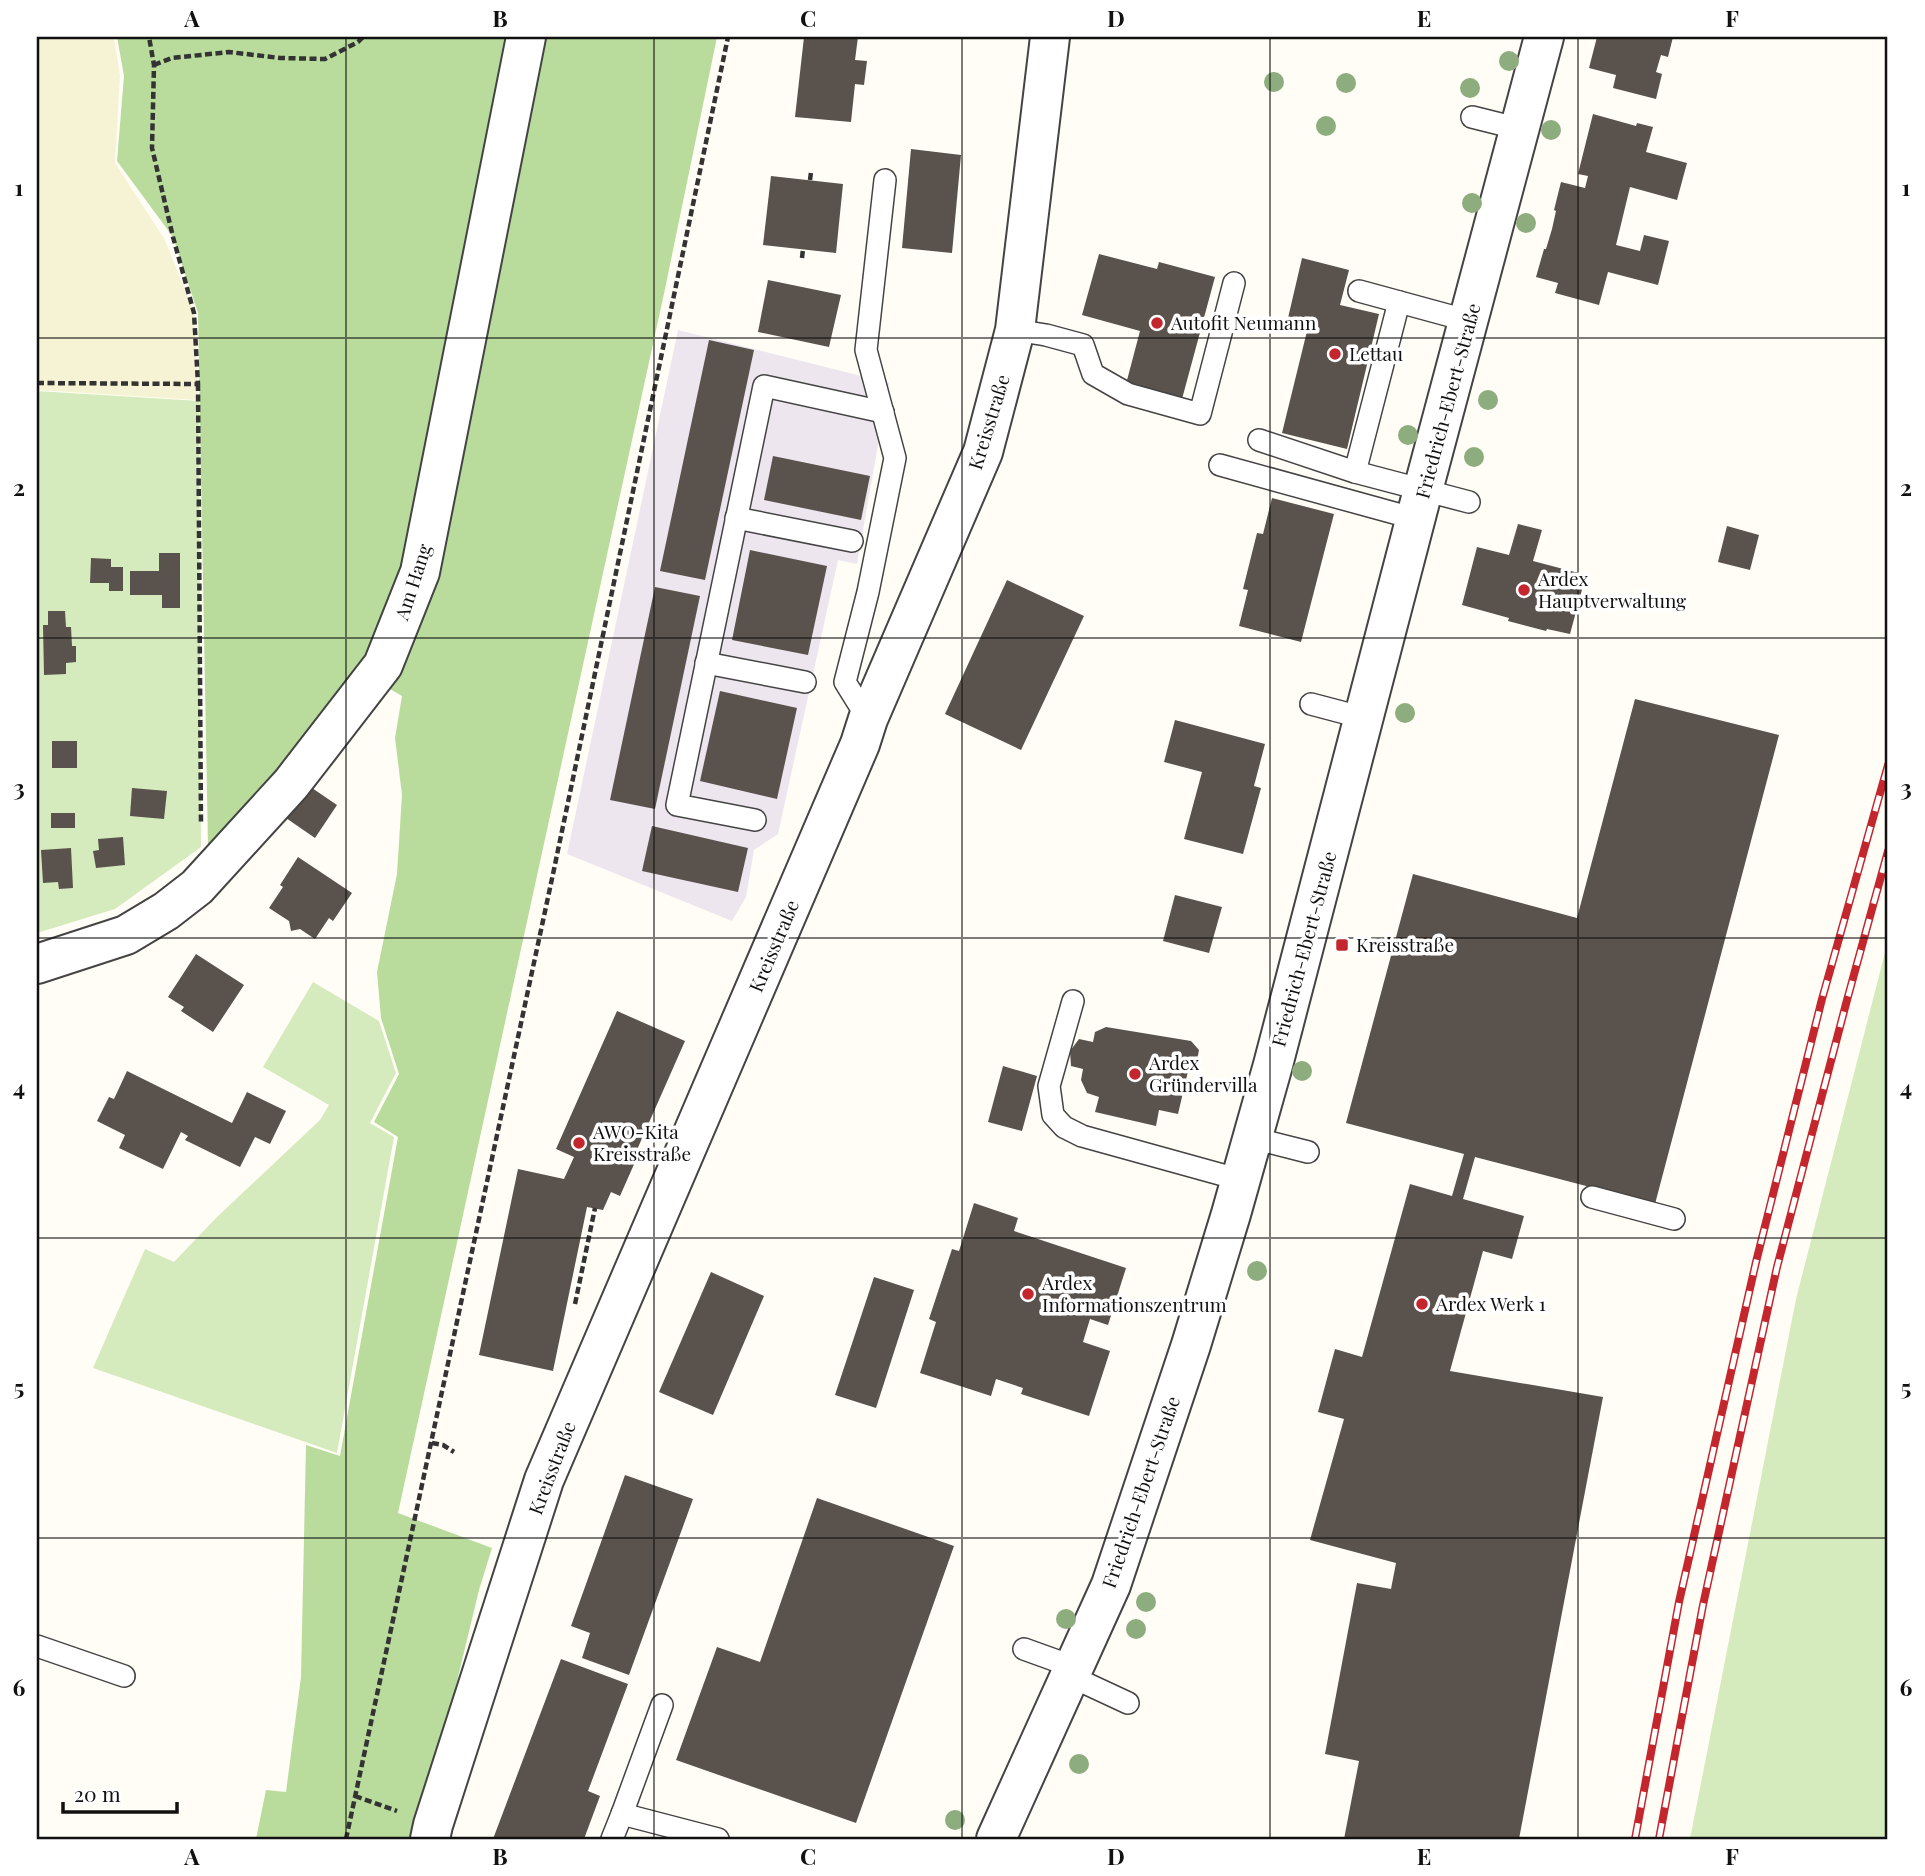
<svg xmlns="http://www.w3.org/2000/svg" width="1925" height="1876" viewBox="0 0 1925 1876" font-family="'Playfair Display',serif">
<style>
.industrial{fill:#eee6ef}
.farmland{fill:#f6f3d4}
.green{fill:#d5ebbd}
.forest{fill:#b9dc9c}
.building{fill:#5a524d}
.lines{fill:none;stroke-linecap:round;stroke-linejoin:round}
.service-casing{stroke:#444;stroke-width:24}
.minor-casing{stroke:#444;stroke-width:42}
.tertiary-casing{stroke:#444;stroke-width:42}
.path{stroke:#333;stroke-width:4.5;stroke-dasharray:7 3.5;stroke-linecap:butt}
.service{stroke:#fff;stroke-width:21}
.minor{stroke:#fff;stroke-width:38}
.tertiary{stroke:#fff;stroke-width:38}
.rail-casing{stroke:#c4262e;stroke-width:8}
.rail{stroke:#fff;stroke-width:5;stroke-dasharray:16;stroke-linecap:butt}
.tree{fill:#8dad7f}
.grid{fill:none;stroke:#111;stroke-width:2;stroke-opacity:0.55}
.poi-dot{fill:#c4262e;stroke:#fff;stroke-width:2.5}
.labels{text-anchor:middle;stroke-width:7;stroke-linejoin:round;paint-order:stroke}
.poi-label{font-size:19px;fill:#111;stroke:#fff;text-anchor:start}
.street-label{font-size:19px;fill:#111;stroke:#fff}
.neatline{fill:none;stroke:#111;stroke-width:2.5}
.grid-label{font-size:23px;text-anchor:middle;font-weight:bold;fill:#111}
</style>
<rect width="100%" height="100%" fill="#fffdf5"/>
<!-- industrial -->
<path class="industrial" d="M678,330L889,383L857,564L838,560L778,834L754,850L746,897L732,921L567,854Z"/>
<!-- farmland -->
<path class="farmland" d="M37,37H114L120,76L115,163L165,240L194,313L198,400L37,390Z"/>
<!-- green -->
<g class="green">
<path d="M37,391L199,401L201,847L115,909L37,933Z"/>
<path d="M1888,941V1839H1690L1796,1299Z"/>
<path d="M313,982L379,1021L396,1073L370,1123L394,1137L337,1453L93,1368L145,1249L174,1262L216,1218L320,1120L329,1105L263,1067Z"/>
</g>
<!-- forest -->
<path class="forest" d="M117,37H717L665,289L398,1513L492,1548L479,1590L419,1839H256L266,1790L286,1792L301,1677L306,1445L340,1456L398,1137L374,1122L399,1074L381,1018L377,972L397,874L402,795L395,738L402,696L357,670L276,773L208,846L198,313L173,237L117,161L124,76Z"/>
<!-- building -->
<g class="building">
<path d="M804,37H858L855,60L867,61L864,85L855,84L851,122L795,117Z"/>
<path d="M1597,37H1673L1668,57L1661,55L1656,72L1662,74L1656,99L1613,88L1616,75L1589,68Z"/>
<path d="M1593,114L1636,126L1637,123L1653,127L1646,152L1687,163L1677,200L1630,187L1616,245L1640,251L1644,235L1669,241L1658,285L1608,272L1599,305L1555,293L1558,283L1536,277L1544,249H1546L1552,229L1556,211L1554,210L1561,182L1585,188L1588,176L1578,174Z"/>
<path d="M911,149L961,155L952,253L902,248Z"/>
<path d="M771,176L843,184L836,253L763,245Z"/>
<path d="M1099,254L1157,269L1159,262L1215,277L1182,399L1126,384L1140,331L1082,315Z"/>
<path d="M1302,258L1349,270L1340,305L1379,314L1347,449L1282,433L1309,323L1288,318Z"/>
<path d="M768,280L841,295L829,347L758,332Z"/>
<path d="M709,340L754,350L705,580L660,571Z"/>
<path d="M773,456L870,476L861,520L764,500Z"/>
<path d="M1272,498L1334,514L1301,642L1239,626L1248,590L1243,589L1257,533L1263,534Z"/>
<path d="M1518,524L1542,530L1533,561L1586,575L1570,634L1547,629L1546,631L1508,621L1509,618L1462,605L1477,547L1509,555Z"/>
<path d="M1727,526L1759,535L1750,570L1718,562Z"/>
<path d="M750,550L827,566L808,655L732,640Z"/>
<path d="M159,553H180V608H162V595H130V571H159Z"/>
<path d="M91,558L111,559V567H123V591H109V583H90Z"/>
<path d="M1007,580L1084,616L1021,750L945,714Z"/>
<path d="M655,587L700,596L655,809L610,800Z"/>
<path d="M48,611H65L66,627H71L72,646H76V662L66,663V674L44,675L43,625H48Z"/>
<path d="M720,691L797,708L777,799L700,781Z"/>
<path d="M1635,699L1779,735L1655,1204L1475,1157L1463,1199L1524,1216L1512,1259L1483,1251L1450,1371L1603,1397L1519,1839H1344L1359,1761L1325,1754L1357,1583L1391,1589L1396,1563L1310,1540L1344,1419L1318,1412L1335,1349L1362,1357L1410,1184L1452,1196L1464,1154L1346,1123L1413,874L1577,918Z"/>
<path d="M1175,720L1265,744L1254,786L1261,788L1243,854L1184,839L1202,772L1164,762Z"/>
<rect x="52" y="741" width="25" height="27"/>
<path d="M132,788L167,791L164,819L130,816Z"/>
<path d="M312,788L337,805L315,838L286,818Z"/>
<rect x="51" y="813" width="24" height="15"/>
<path d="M652,826L748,848L738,892L642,871Z"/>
<path d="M123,837L125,865L96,868L93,851L99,850L98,839Z"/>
<path d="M71,848L73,888L59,889L58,882L43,883L41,850Z"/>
<path d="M298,857L352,893L333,921L329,918L315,939L300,929L291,931L289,921L269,908L283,887L280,885Z"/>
<path d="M1175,895L1222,907L1209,953L1163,941Z"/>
<path d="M196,954L244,985L213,1032L181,1011L184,1007L168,997Z"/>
<path d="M617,1011L685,1041L636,1152L639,1153L620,1196L611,1192L603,1210L587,1207L553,1371L479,1355L518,1169L564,1179L574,1157L556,1149Z"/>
<path d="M1106,1027L1191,1041L1199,1050L1197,1060L1189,1067L1178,1114L1159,1110L1156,1126L1095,1112L1099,1097L1087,1093L1081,1080L1083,1069L1071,1066L1070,1051L1079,1039L1093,1042L1095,1032Z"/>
<path d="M1003,1066L1037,1076L1022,1131L988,1122Z"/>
<path d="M127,1071L232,1123L247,1092L286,1111L270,1144L255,1137L240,1167L185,1140L188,1136L181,1132L163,1169L119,1148L125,1135L97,1121L109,1097L114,1099Z"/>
<path d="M974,1203L1018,1218L1014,1231L1126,1268L1108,1325L1090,1319L1083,1342L1110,1351L1089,1416L1021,1394L1023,1388L996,1379L991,1396L920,1373L936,1322L929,1319L952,1249L959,1251Z"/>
<path d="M711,1272L764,1296L713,1415L659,1392Z"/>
<path d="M874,1277L914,1290L876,1408L835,1395Z"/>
<path d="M625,1475L693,1499L629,1675L582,1658L590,1633L571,1626Z"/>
<path d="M817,1498L954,1546L856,1823L676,1760L717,1647L760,1662Z"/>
<path d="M561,1659L628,1684L588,1791L600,1796L584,1839H493Z"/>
</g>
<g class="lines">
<defs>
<g id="service">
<path d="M1472,117L1520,129"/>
<path d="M1359,291L1469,321"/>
<path d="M1015,330L1046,335L1083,345L1093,374L1128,394L1200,414L1234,283"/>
<path d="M1259,440L1355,472L1469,502"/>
<path d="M1220,465L1416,519"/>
<path d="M1355,472L1399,302"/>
<path d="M736,518L852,541"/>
<path d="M706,663L805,682"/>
<path d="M1311,704L1364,718"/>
<path d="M868,719L845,682L868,592L895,458L866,350L885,180"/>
<path d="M755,820L677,805L764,386L883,412"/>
<path d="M1073,1001L1049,1086L1053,1115L1064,1127L1082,1136L1241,1180"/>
<path d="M1253,1138L1308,1152"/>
<path d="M1592,1197L1674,1219"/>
<path d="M37,1646L124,1676"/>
<path d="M1024,1649L1074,1667"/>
<path d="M1070,1676L1128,1703"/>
<path d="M662,1705L622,1814L718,1839"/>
<path d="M612,1839L622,1814"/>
</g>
<g id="minor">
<path d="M37,964L126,935L166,911L197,887L291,784L383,665L420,572L526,37"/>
<path d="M430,1839L433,1825L544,1480L860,744L868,719L983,452L1015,330L1050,37"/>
</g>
<path id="tertiary" d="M996,1839L1111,1585L1191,1345L1231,1214L1273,1065L1423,490L1544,37"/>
</defs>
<!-- service casing -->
<use href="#service" class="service-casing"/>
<!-- minor casing -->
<use href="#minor" class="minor-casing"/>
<!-- tertiary casing -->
<use href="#tertiary" class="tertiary-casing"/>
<!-- path -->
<g class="path">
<path d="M154,65L172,58L229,52L280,58L325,59L358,42L363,37"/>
<path d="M810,180L811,172"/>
<path d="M802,258L803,249"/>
<path d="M37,383L198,384L194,313L173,237L152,148L154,65L149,37"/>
<path d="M198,384L201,824"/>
<path d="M575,1304L595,1208"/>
<path d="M432,1443L443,1445L454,1452"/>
<path d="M355,1796L397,1811"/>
<path d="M346,1839L553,874L728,37"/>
</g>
<!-- service -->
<use href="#service" class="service"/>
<!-- minor -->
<use href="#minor" class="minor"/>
<!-- tertiary -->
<use href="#tertiary" class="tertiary"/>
<defs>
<g id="rail">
<path d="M1635,1839L1679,1602L1756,1262L1822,999L1888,765"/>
<path d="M1659,1839L1703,1605L1777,1267L1847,1000L1888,851"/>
</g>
</defs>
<!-- rail casing -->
<use href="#rail" class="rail-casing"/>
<!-- rail -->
<use href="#rail" class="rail"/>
</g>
<!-- trees -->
<g class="tree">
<circle cx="1509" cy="61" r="10"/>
<circle cx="1274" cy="82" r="10"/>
<circle cx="1346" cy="83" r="10"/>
<circle cx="1470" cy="88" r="10"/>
<circle cx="1326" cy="126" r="10"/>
<circle cx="1551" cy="130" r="10"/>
<circle cx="1472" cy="203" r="10"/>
<circle cx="1526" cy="223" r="10"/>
<circle cx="1488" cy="400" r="10"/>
<circle cx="1408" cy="435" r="10"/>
<circle cx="1474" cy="457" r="10"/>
<circle cx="1405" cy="713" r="10"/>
<circle cx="1302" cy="1071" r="10"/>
<circle cx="1257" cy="1271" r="10"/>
<circle cx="1146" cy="1602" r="10"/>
<circle cx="1066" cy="1619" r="10"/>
<circle cx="1136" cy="1629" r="10"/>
<circle cx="1079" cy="1764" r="10"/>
<circle cx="955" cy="1820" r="10"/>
</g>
<!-- grid -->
<path class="grid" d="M346,37V1839M654,37V1839M962,37V1839M1270,37V1839M1578,37V1839M37,338H1888M37,638H1888M37,938H1888M37,1238H1888M37,1538H1888"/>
<!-- markers -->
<g class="poi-dot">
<circle cx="1157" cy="323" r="7"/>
<circle cx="1335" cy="354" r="7"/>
<circle cx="1524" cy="590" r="7"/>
<rect x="1335" y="938" width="14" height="14" rx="3.5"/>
<circle cx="1135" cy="1074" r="7"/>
<circle cx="579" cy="1143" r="7"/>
<circle cx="1028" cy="1294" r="7"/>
<circle cx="1422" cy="1304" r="7"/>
</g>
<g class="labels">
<!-- poi labels -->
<g class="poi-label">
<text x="1171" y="330">Autofit Neumann</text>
<text x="1349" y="361">Lettau</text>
<text x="1538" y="586">Ardex<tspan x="1538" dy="22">Hauptverwaltung</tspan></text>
<text x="1356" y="952">Kreisstraße</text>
<text x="1149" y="1070">Ardex<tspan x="1149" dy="22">Gründervilla</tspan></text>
<text x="593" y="1139">AWO-Kita<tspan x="593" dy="22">Kreisstraße</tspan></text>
<text x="1042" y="1290">Ardex<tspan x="1042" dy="22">Informationszentrum</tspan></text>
<text x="1436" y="1311">Ardex Werk 1</text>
</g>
<!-- street labels -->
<g class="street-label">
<text transform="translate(1448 401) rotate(-75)" y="7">Friedrich-Ebert-Straße</text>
<text transform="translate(989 422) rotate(-73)" y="7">Kreisstraße</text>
<text transform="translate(413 582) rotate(-72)" y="7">Am Hang</text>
<text transform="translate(774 946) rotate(-67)" y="7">Kreisstraße</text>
<text transform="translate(1304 949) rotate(-75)" y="7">Friedrich-Ebert-Straße</text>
<text transform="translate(552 1468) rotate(-69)" y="7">Kreisstraße</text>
<text transform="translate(1141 1492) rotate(-71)" y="7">Friedrich-Ebert-Straße</text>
</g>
</g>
<!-- border -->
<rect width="1925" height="1876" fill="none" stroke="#ffffff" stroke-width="77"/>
<!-- scale -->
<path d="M63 1802v10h114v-10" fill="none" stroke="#111111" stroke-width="3.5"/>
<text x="74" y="1802" font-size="21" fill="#111111" stroke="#ffffff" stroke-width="5" paint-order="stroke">20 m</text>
<rect x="38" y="38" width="1848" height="1800" class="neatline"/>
<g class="grid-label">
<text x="192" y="27">A</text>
<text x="500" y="27">B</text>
<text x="808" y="27">C</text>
<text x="1116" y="27">D</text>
<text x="1424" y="27">E</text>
<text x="1732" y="27">F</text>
<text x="19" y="196">1</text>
<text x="1906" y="196">1</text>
<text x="19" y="496">2</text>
<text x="1906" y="496">2</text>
<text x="19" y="796">3</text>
<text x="1906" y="796">3</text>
<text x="19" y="1096">4</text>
<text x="1906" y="1096">4</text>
<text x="19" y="1396">5</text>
<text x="1906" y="1396">5</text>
<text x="19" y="1696">6</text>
<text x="1906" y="1696">6</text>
<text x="192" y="1865">A</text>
<text x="500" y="1865">B</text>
<text x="808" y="1865">C</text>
<text x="1116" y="1865">D</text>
<text x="1424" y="1865">E</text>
<text x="1732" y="1865">F</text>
</g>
</svg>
